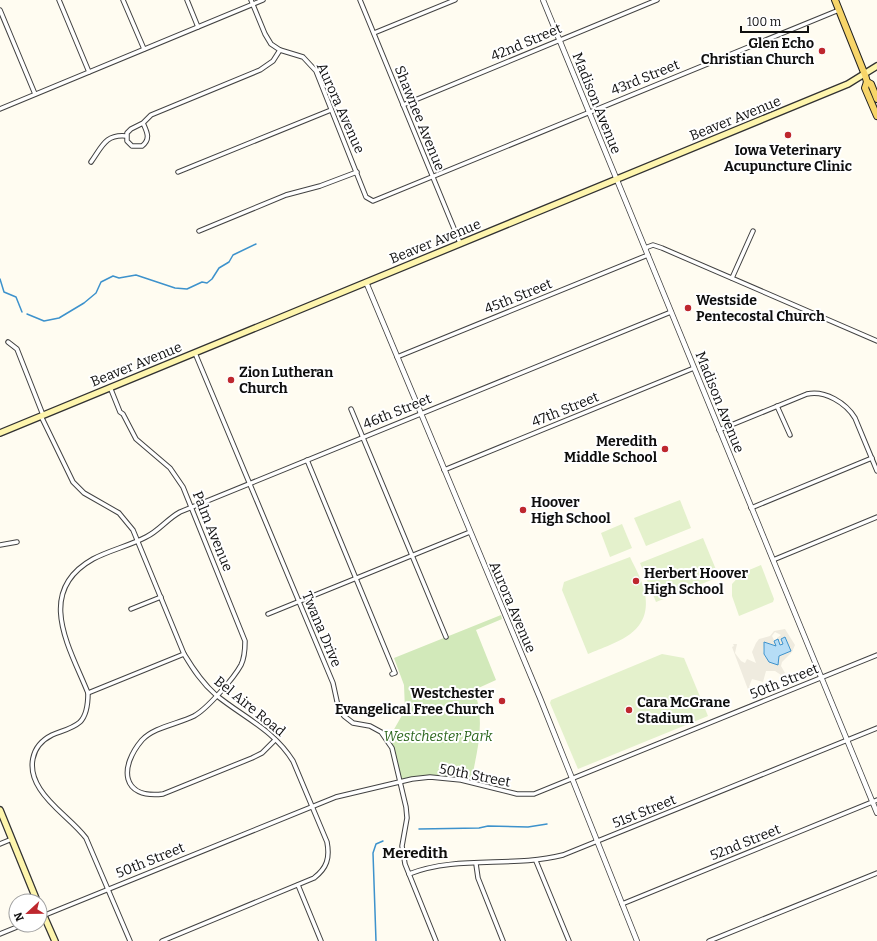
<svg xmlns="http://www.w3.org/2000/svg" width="877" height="941" viewBox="0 0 877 941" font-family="Bitter,serif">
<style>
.green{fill:#d2e9ba}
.pitch{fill:#e4f1cc}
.plaza{fill:#efebdf;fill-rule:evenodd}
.water{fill:#b6ddf6;stroke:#3d92cc}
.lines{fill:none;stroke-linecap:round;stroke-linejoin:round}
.stream{stroke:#3d92cc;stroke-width:1.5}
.minor-casing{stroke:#424242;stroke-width:5.5}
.tertiary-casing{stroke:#424242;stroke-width:6}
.secondary-casing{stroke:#313131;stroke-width:8}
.primary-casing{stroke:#202020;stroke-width:8}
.minor{stroke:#fff;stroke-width:3.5}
.tertiary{stroke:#fff;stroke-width:4.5}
.secondary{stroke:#fef5ad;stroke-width:5.5}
.primary{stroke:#f7d569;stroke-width:6}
.poi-dot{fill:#be272e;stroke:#fff;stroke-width:1.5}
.labels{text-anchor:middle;stroke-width:4;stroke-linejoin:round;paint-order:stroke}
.street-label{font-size:14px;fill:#0f0f0f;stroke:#fff}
.poi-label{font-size:14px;font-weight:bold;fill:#0f0f0f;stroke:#fff;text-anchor:start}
.park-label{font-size:14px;font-style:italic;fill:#2d671f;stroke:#fff}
.neighbourhood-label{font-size:15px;font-weight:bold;fill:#0f0f0f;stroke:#fff}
</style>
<rect width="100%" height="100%" fill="#fffcf1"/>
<!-- green -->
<path class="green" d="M501,615L502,619L476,630L496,680L474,690C486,722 477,750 471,783L430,777L401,782L388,740L405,710L404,685L394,658Z"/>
<!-- pitch -->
<g class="pitch">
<path d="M680,500L691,528L646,546L634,518Z"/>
<path d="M622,524L632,548L610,557L601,533Z"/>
<path d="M703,538L719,577L656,602L640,563Z"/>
<path d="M630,557C635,568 643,581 645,594C652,633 617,642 588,654L562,590L564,582Z"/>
<path d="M761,565L774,599L773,602L739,616L732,596V584L742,573Z"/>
<path d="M662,654L684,658L708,716L578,769L550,703L551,700Z"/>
</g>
<!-- plaza -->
<path class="plaza" d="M785,629L795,645L792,652L782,662L781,666L785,673L781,675L775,671H766L763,682L752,679L749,687L757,691L755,695L757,697L754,698L753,693L749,692L732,647L734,646L733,644H737L735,653L741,661L745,663L747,659L756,663L752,652L756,643L759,639L770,636L774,631ZM775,632L781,635L777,638L780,645L783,644L791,650L779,656L777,665L765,657L763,651L764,642L777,646L772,636Z"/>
<!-- water -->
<path class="water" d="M785,637L791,651L779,656L778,665L769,662L764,654V642L776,646L774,641L778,639L780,645L783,644L781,639Z"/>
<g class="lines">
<!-- stream -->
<g class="stream">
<path d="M0,279L4,292L16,297L22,312"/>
<path d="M27,314L44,321L59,318L84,303L96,293L101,282L113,276L119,278L136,275L175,288L187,289L202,282L207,283L212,279L219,268L229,262L233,255L256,244"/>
<path d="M419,829L479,828L488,826L528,827L547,824"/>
<path d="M376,941L373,853L376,844L383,841"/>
</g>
<defs>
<g id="minor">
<path d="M59,0L89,72"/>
<path d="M123,0L144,49"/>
<path d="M187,0L198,27"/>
<path d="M251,0L265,34L271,44L280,50L303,57L316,71L366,197L373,201L839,10"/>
<path d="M360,0L460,243"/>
<path d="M0,10L35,94"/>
<path d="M374,33L455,0"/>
<path d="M403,105L657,0"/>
<path d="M0,109L263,0"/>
<path d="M143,123C147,132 151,139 142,146H132L127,141V133L131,129L143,123L151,115L260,70L273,61L280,50"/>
<path d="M91,162C102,147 105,134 126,136"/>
<path d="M178,172L331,110"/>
<path d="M199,231L286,195L320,186L357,172"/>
<path d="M645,248L653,245L662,248L877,341"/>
<path d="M732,278L753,231"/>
<path d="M8,342L17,349L43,415"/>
<path d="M195,353L333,683L338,706L344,716L353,723L370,726L381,732L392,748L406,807L407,818L402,846L405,864L436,941"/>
<path d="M397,357L648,255"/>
<path d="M110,387L120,412L123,414L136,439L170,468L183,487L245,641C245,649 245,657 241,665C234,678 207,709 194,716C178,724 154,727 142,740C119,767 121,799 163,794L252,758L262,753L275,740"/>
<path d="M777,406L790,435"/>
<path d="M351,409L446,637"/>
<path d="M41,416L73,482L84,493L119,513L133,530L184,654C193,669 202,683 216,695C243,717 274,730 293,761L327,842C330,858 327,868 314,878L162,941"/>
<path d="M719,430L807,394C825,390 846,403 855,418L877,471"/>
<path d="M307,460L395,673L392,674"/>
<path d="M444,470L694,368"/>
<path d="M751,508L872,458"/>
<path d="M0,545L17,542"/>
<path d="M773,560L877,517"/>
<path d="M131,609L161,597"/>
<path d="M268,614L470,532"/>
<path d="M88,693L184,654"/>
<path d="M0,844L12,839"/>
<path d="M536,861L569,941"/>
<path d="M476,864L478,878L503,941"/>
<path d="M409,874C458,855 512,868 563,855L877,728"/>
<path d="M298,885L321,941"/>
<path d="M622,904L877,800"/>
<path d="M40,917L336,797L412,779L430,777L461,780L517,794H534L877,655"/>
<path d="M0,934L22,925"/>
<path d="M130,941L86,838C72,820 52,808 40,789C27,769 30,746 52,735C61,731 72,729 80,722C87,715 88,702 88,693C70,648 34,592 93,559C110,550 129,546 146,537C159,531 167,519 180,512L671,312"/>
<path d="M709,941L877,873"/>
</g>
<g id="tertiary">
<path d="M543,0L877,813"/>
<path d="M366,282L540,698L637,941"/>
</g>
<g id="secondary">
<path d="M0,433L848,84L877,66"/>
<path d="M0,810L37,901"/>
<path d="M40,907L55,941"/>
</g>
<g id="primary">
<path d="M835,0L865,75L867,82L865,88L877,116"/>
<path d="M867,82L871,84L877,99"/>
</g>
</defs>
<!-- minor casing -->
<use href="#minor" class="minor-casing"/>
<!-- tertiary casing -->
<use href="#tertiary" class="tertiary-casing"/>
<!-- secondary casing -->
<use href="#secondary" class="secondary-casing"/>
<!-- primary casing -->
<use href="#primary" class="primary-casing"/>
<!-- minor -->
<use href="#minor" class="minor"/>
<!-- tertiary -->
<use href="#tertiary" class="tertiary"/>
<!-- secondary -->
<use href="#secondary" class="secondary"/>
<!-- primary -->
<use href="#primary" class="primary"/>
</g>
<!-- markers -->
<g class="poi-dot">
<circle cx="822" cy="51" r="4"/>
<circle cx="788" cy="135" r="4"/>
<circle cx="688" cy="308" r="4"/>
<circle cx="231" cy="380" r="4"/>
<circle cx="665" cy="449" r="4"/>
<circle cx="523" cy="510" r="4"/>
<circle cx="636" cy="581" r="4"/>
<circle cx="502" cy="701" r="4"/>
<circle cx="629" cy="710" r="4"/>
</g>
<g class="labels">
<!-- street labels -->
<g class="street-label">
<text transform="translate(526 42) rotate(-23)" y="5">42nd Street</text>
<text transform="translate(645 77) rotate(-22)" y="5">43rd Street</text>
<text transform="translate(597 103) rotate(68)" y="5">Madison Avenue</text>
<text transform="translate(341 108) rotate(66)" y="5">Aurora Avenue</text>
<text transform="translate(420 118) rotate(68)" y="5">Shawnee Avenue</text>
<text transform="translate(735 118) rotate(-22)" y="5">Beaver Avenue</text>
<text transform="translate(435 241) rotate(-22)" y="5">Beaver Avenue</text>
<text transform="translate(518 296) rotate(-22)" y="5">45th Street</text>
<text transform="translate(136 364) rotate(-22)" y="5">Beaver Avenue</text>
<text transform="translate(720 402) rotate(68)" y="5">Madison Avenue</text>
<text transform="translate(565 409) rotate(-22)" y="5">47th Street</text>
<text transform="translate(397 411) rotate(-22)" y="5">46th Street</text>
<text transform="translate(213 531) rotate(68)" y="5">Palm Avenue</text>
<text transform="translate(513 607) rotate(67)" y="5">Aurora Avenue</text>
<text transform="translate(322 629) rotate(67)" y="5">Twana Drive</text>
<text transform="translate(784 681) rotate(-22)" y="5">50th Street</text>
<text transform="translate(250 706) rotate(39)" y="5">Bel Aire Road</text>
<text transform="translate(475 775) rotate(11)" y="5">50th Street</text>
<text transform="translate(644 811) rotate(-22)" y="5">51st Street</text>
<text transform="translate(745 842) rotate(-22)" y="5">52nd Street</text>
<text transform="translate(150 860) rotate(-22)" y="5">50th Street</text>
</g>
<!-- poi labels -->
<g class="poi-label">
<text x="814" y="48" text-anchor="end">Glen Echo<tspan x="814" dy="16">Christian Church</tspan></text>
<text x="788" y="155" text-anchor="middle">Iowa Veterinary<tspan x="788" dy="16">Acupuncture Clinic</tspan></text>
<text x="696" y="305">Westside<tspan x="696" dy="16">Pentecostal Church</tspan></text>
<text x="239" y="377">Zion Lutheran<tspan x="239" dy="16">Church</tspan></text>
<text x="657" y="446" text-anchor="end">Meredith<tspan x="657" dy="16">Middle School</tspan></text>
<text x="531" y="507">Hoover<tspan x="531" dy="16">High School</tspan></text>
<text x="644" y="578">Herbert Hoover<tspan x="644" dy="16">High School</tspan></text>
<text x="494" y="698" text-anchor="end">Westchester<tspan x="494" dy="16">Evangelical Free Church</tspan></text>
<text x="637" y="707">Cara McGrane<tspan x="637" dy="16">Stadium</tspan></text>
</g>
<!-- park labels -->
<g class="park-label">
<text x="438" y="741">Westchester Park</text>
</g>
<!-- neighbourhood labels -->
<g class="neighbourhood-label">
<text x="415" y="858">Meredith</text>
</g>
</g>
<!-- north arrow -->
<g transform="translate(28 913) rotate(248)"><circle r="19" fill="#ffffff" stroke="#9f9f9f"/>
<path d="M0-3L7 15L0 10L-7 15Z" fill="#be272e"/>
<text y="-6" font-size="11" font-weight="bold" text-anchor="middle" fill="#0f0f0f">N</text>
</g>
<!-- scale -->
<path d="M741 26v6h67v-6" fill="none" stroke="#0f0f0f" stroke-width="2"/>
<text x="747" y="26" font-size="12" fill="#0f0f0f" stroke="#ffffff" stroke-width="3" paint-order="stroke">100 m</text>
</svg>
